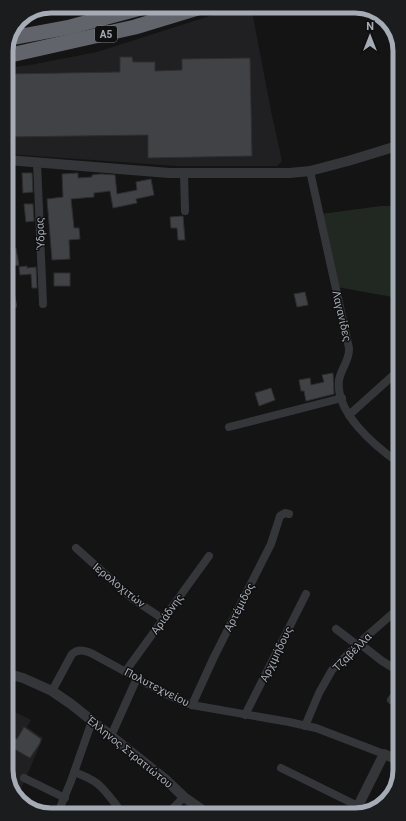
<svg xmlns="http://www.w3.org/2000/svg" width="406" height="821" viewBox="0 0 406 821" font-family="Roboto,sans-serif">
<style>
.built{fill:#202022}
.green{fill:#202821}
.building{fill:#404245;stroke:#2e2e31}
.lines{fill:none;stroke-linecap:round;stroke-linejoin:round}
.minor{stroke:#35363a;stroke-width:8}
.tertiary{stroke:#35363a;stroke-width:10}
.motorway{stroke:#61646b;stroke-width:15}
.labels{text-anchor:middle;stroke-width:3;stroke-linejoin:round;paint-order:stroke}
.shield{fill:#0f0f10;stroke:#797d84;stroke-width:1}
.shield-label{font-size:10px;font-weight:bold;fill:#a6acb5}
.street-label{font-size:11px;fill:#a6acb5;stroke:#0f0f10}
.rim{fill:none;stroke:#a6acb5;stroke-width:5}
</style>
<rect width="100%" height="100%" fill="#141415"/>
<!-- built -->
<g class="built">
<path d="M241,6H251L271,111L282,161L277,166H178L7,154L6,68L30,65L97,52Z"/>
<path d="M9,709L31,720L27,727L43,738L18,796L15,795L9,787Z"/>
</g>
<!-- green -->
<path class="green" d="M381,206H397L398,298L337,287L321,214Z"/>
<!-- building -->
<g class="building">
<path d="M120,57H132L133,62H155V71L182,70V59L250,58L252,156L148,158V135L6,137V74L120,72Z"/>
<path d="M22,173H32L33,192L23,193Z"/>
<path d="M78,173V178L92,177V175L101,174L115,175L117,194L137,190L136,182L151,179L154,195L136,199L137,203L113,208L110,191L94,193V197L71,199L74,228H79L80,239L69,240L70,259L52,260L47,199L63,197L62,174Z"/>
<path d="M24,204H33L34,221L26,222Z"/>
<path d="M183,216L185,240H178L177,228H171L170,217Z"/>
<path d="M16,248L19,265L9,267L7,263V250Z"/>
<path d="M27,266V268L36,267L37,288H32L31,274L20,275L19,267Z"/>
<rect x="54" y="273" width="16" height="13"/>
<path d="M305,292L308,305L297,307L294,294Z"/>
<path d="M398,338V353L391,344Z"/>
<path d="M333,373L334,394L306,401L304,391H301L299,380L310,378L311,385L324,382L322,375Z"/>
<path d="M271,388L275,400L259,406L255,393Z"/>
<path d="M24,727L41,739L40,743L30,758L9,746V736L17,739Z"/>
</g>
<g class="lines">
<!-- minor -->
<g class="minor">
<path d="M37,162L43,304"/>
<path d="M310,171L349,348C350,360 341,368 339,380C335,413 375,446 399,463"/>
<path d="M184,174L185,211"/>
<path d="M7,275L13,305"/>
<path d="M349,415L398,371"/>
<path d="M229,427L342,398"/>
<path d="M76,548L133,599L163,619"/>
<path d="M336,629L357,645"/>
<path d="M359,643L382,661L400,672"/>
<path d="M125,672L209,556"/>
<path d="M52,691L72,654C78,649 83,650 91,653L168,695L192,705L289,722L316,728L384,754"/>
<path d="M391,700L400,688"/>
<path d="M192,705L214,657L271,544L280,516L285,513L289,514"/>
<path d="M245,715L306,594"/>
<path d="M305,726L319,693L332,670L359,643L399,608"/>
<path d="M111,736L137,678"/>
<path d="M281,768L358,806"/>
<path d="M74,772C99,781 101,786 117,806"/>
<path d="M24,778L65,798"/>
<path d="M261,812L263,813"/>
<path d="M167,814L184,797"/>
<path d="M57,815L71,781L92,721"/>
</g>
<!-- tertiary -->
<g class="tertiary">
<path d="M7,160L169,173H290L310,171L348,161L397,146"/>
<path d="M9,674L23,678L52,691L71,704L165,779L184,797L207,813"/>
<path d="M355,812L384,754L400,761"/>
</g>
<!-- motorway -->
<g class="motorway">
<path d="M11,38L70,27L148,6"/>
<path d="M6,56L135,27L204,6"/>
</g>
</g>
<g class="labels">
<!-- shield labels -->
<rect class="shield" x="95" y="26" width="22" height="16" rx="3"/>
<g class="shield-label">
<text x="106" y="38">Α5</text>
</g>
<!-- street labels -->
<g class="street-label">
<text transform="translate(40 233) rotate(-93)" y="4">Ύδρας</text>
<text transform="translate(342 316) rotate(77)" y="4">Λαγανίδες</text>
<text transform="translate(119 585) rotate(39)" y="4">Ιερολοχιτών</text>
<text transform="translate(239 607) rotate(-63)" y="4">Αρτέμιδος</text>
<text transform="translate(167 614) rotate(-54)" y="4">Αριάδνης</text>
<text transform="translate(352 652) rotate(-45)" y="4">Τζαβέλλα</text>
<text transform="translate(276 654) rotate(-64)" y="4">Αρχιμήδους</text>
<text transform="translate(157 687) rotate(27)" y="4">Πολυτεχνείου</text>
<text transform="translate(130 752) rotate(39)" y="4">Έλληνος Στρατιώτου</text>
</g>
</g>
<!-- crop -->
<path d="M0 0H406V821H0ZM51 13H355A38 38 0 0 1 393 51V770A38 38 0 0 1 355 808H51A38 38 0 0 1 13 770V51A38 38 0 0 1 51 13Z" fill="#1b1c1d" fill-rule="evenodd"/>
<path class="rim" d="M51 13H355A38 38 0 0 1 393 51V770A38 38 0 0 1 355 808H51A38 38 0 0 1 13 770V51A38 38 0 0 1 51 13Z"/>
<!-- north arrow -->
<g transform="translate(370 36)" stroke="#0f0f10" stroke-width="3" paint-order="stroke">
<path d="M0-3L7 15L0 10L-7 15Z" fill="#a6acb5"/>
<text y="-6" font-size="11" font-weight="bold" text-anchor="middle" fill="#a6acb5">N</text>
</g>
</svg>
